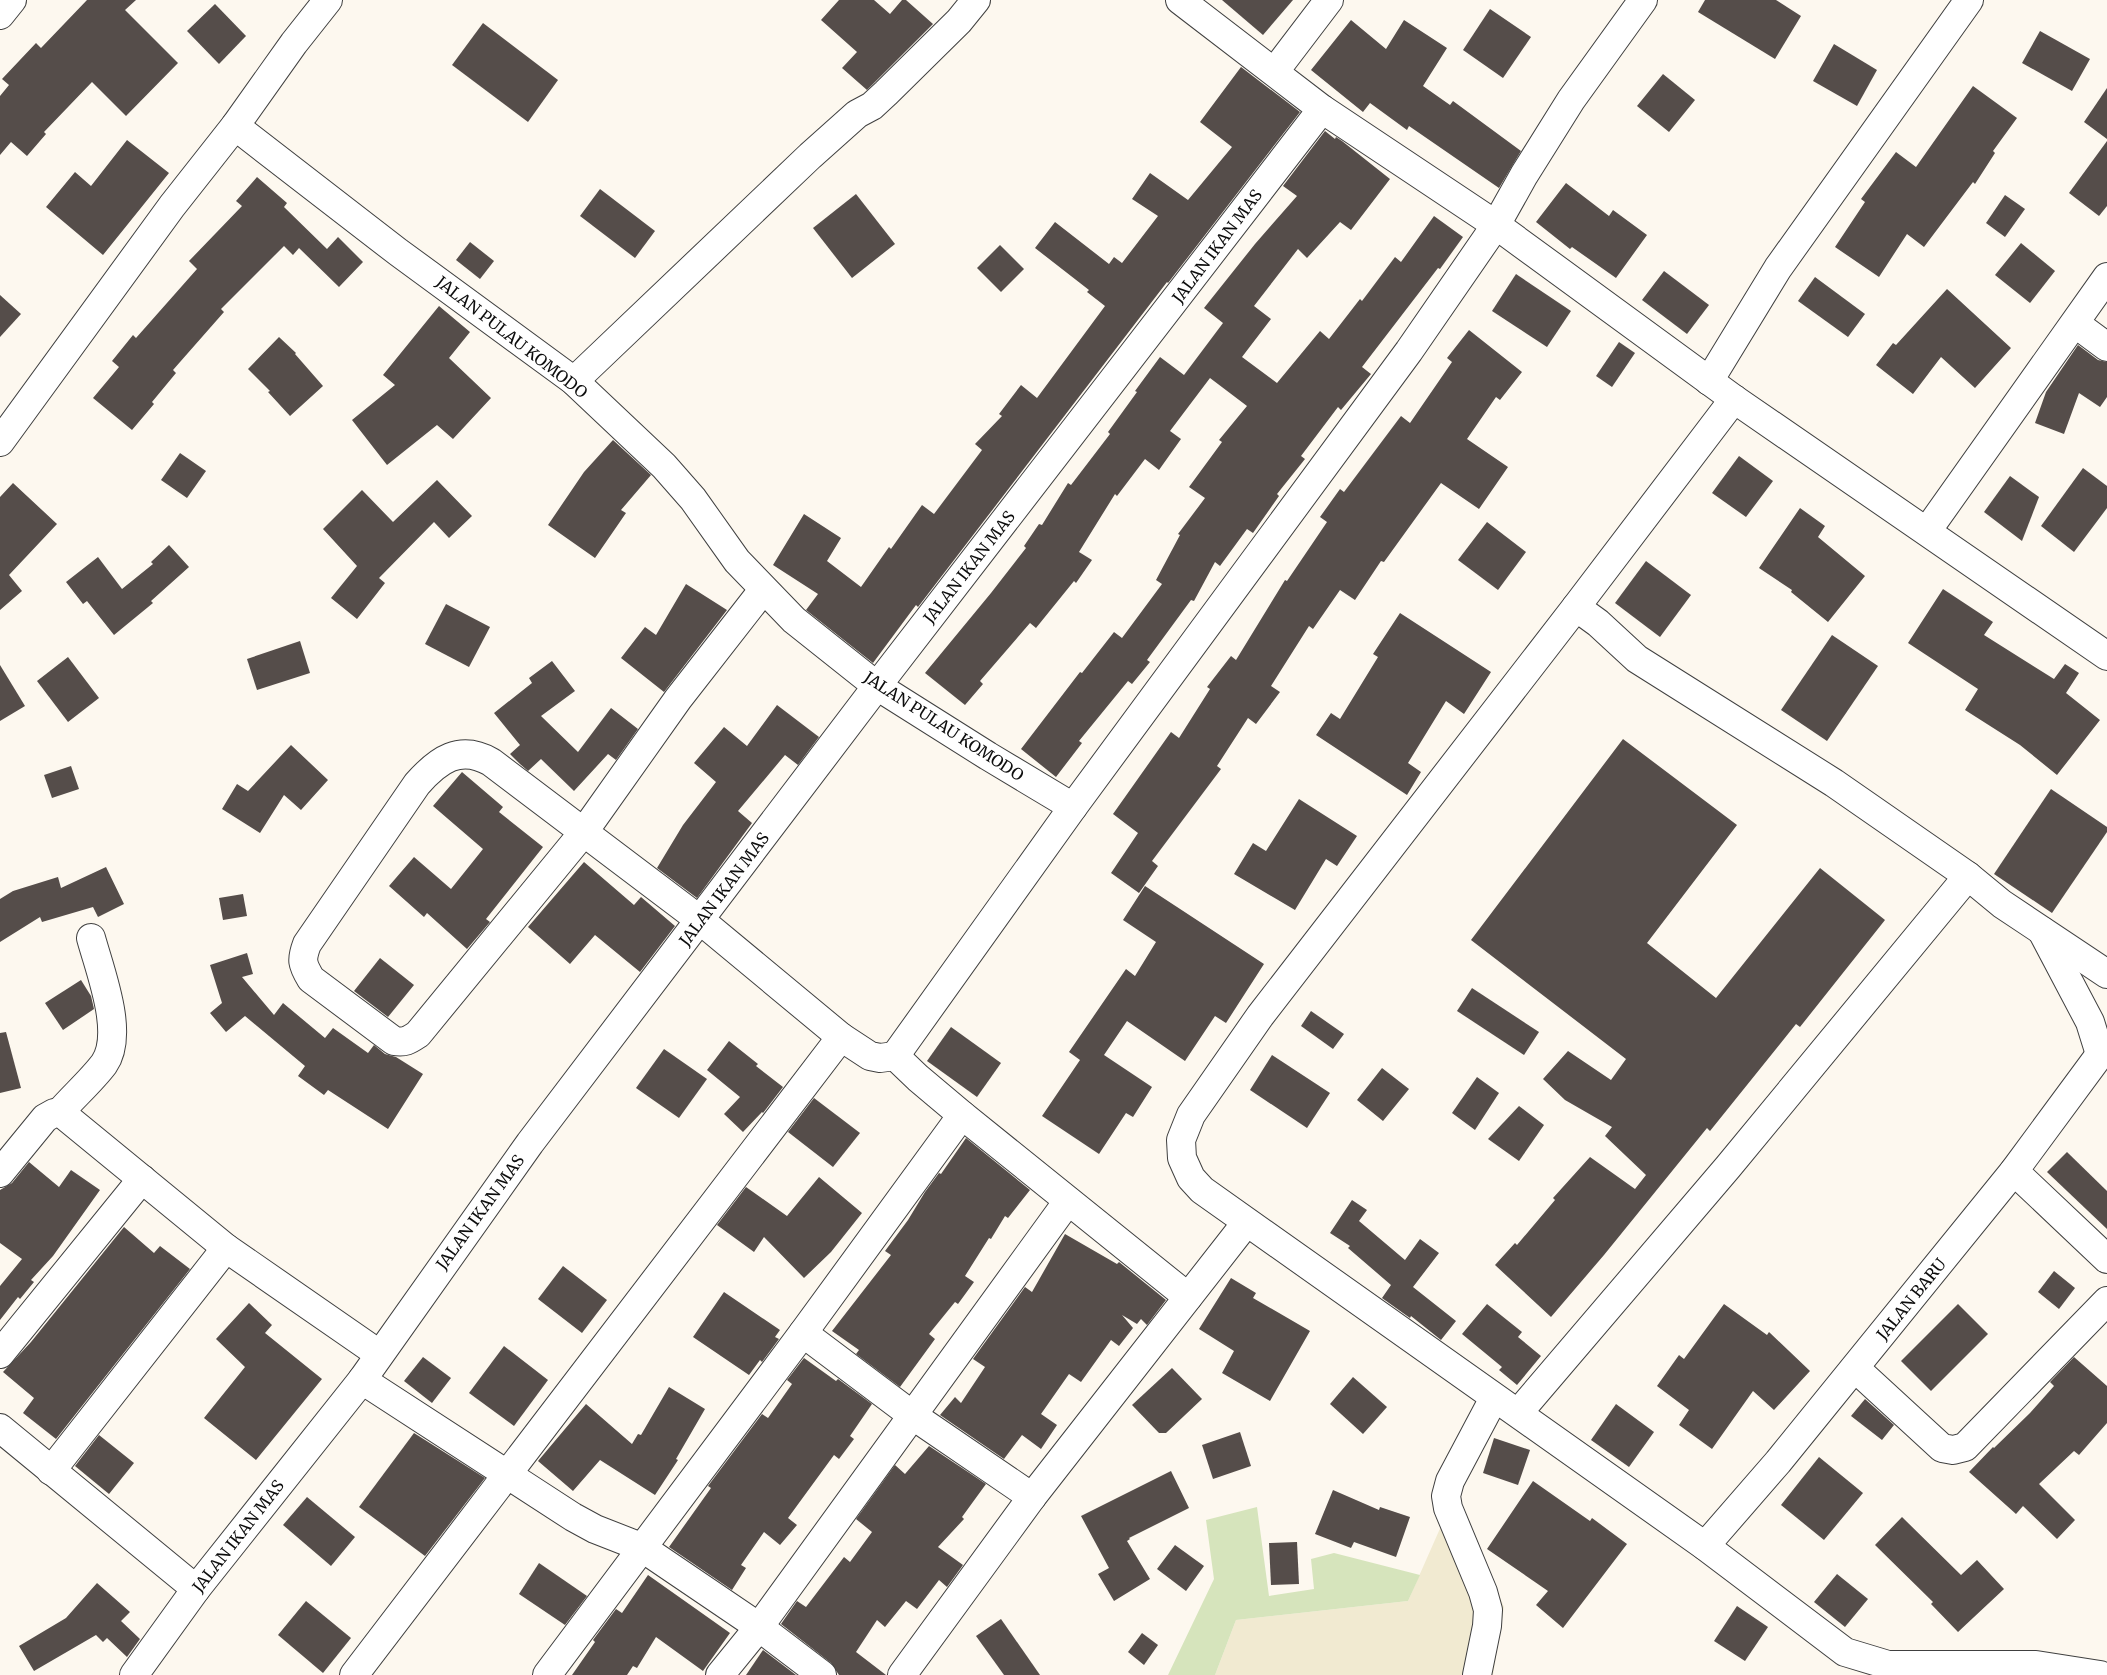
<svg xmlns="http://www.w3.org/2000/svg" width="2107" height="1675" viewBox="0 0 2107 1675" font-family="Merriweather,serif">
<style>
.farmland{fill:#f1ead1}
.green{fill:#d6e4bc}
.building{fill:#554d4a}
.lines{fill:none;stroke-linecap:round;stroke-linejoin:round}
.minor-casing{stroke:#404040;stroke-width:30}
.minor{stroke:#fff;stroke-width:28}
.labels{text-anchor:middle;stroke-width:5;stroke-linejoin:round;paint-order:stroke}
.street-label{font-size:16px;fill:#0d0d0d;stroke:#fff}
</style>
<rect width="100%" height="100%" fill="#fdf8ef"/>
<!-- farmland -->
<path class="farmland" d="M1442,1524L1471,1530L1504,1607L1493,1675H1215L1236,1620L1408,1601Z"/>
<!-- green -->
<path class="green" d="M1257,1507L1269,1596L1314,1589L1311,1559L1334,1553L1420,1575L1408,1601L1236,1620L1215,1675H1168L1214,1579L1206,1520Z"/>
<!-- building -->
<g class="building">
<path d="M87,0H136L125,10L178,63L126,116L92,82L44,132L46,134L27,156L11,142L0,155V96L9,85L2,79L36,43L41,48Z"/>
<path d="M839,0H874L890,14L902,0H906L933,24L867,90L842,68L857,52L821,20Z"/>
<path d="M1222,0H1293L1263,35Z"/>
<path d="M1705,0H1776L1801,16L1775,59L1698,12Z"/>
<path d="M215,4L246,36L219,64L187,31Z"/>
<path d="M1490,9L1531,37L1503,78L1463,50Z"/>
<path d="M1351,20L1386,49L1404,20L1447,48L1423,86L1450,105L1453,101L1521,151L1499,188L1409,126L1407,130L1370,103L1363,112L1311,70Z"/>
<path d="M483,23L558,80L528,122L452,65Z"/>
<path d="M2040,31L2090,59L2072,91L2022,63Z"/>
<path d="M1834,44L1877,70L1857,106L1813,81Z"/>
<path d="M1241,67L1300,112L1168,283L1167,282L918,607L916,605L873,663L806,610L818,594L773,565L804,514L841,538L827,561L861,587L889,547L891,549L922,505L934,514L982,450L975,444L1002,416L999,414L1021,385L1037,398L1105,306L1087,292L1089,290L1035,248L1055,222L1109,264L1114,257L1122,263L1158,216L1132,199L1150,173L1188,200L1232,147L1200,122Z"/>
<path d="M1663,74L1695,100L1669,132L1637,106Z"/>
<path d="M1973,86L2017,118L1993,151L1995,153L1975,184L1973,182L1924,247L1907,234L1879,277L1835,247L1865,202L1861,199L1896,152L1916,167Z"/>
<path d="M2107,88V139L2084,122Z"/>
<path d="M1325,131L1335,139L1336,137L1342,141L1390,179L1351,230L1340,222L1307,258L1298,249L1254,306L1271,319L1242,357L1277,383L1320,331L1329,339L1360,299L1362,301L1395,257L1401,262L1434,216L1463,237L1440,269L1438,268L1362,367L1371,374L1341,410L1338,407L1301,456L1305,459L1277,494L1279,496L1253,533L1247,529L1220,566L1215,562L1194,601L1191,600L1147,660L1150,662L1132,684L1128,681L1079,741L1082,743L1056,777L1021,749L1080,672L1082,673L1114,632L1122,638L1162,584L1156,580L1180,535L1178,534L1205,498L1189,487L1222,442L1219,440L1247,406L1210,378L1170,431L1181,439L1159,470L1145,459L1117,496L1115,494L1079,552L1092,560L1076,583L1074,581L1036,628L1030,623L980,681L983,684L965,705L925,673L991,593L1026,548L1024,546L1039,524L1042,525L1068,483L1071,485L1110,434L1108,432L1137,392L1135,391L1160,357L1184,375L1223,323L1204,308L1255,244L1297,196L1283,186Z"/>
<path d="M127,140L169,173L103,255L46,207L75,172L91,186Z"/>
<path d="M2107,141V206L2099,216L2069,193Z"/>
<path d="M257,177L287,203L284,207L327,249L338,237L363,262L339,287L299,248L293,255L284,246L221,309L224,312L173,370L176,373L152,402L154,404L132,430L93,398L119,367L112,361L133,335L136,338L197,269L189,261L242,206L236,201Z"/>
<path d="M1566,183L1609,216L1613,210L1647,235L1616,278L1572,247L1570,249L1536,222Z"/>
<path d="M600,189L655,231L635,258L580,216Z"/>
<path d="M856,194L895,244L852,278L813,228Z"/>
<path d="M2005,195L2025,209L2005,237L1986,223Z"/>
<path d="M470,242L494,261L480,279L456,260Z"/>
<path d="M2021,243L2055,271L2030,303L1995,275Z"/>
<path d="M1000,245L1024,269L1001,292L977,268Z"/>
<path d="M1664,271L1709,305L1687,334L1642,300Z"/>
<path d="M1516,274L1571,311L1547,347L1492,311Z"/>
<path d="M1815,277L1865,314L1848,337L1798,301Z"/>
<path d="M1947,289L2011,348L1975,388L1941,357L1913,394L1876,365L1893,343L1896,345Z"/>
<path d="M0,295L21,314L0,337Z"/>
<path d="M439,306L470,332L449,358L491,398L453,439L437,425L387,465L352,420L395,385L383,375Z"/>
<path d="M1469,330L1522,372L1500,400L1496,397L1467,439L1508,467L1479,509L1441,483L1384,562L1381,561L1355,600L1340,590L1313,629L1309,626L1271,686L1280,692L1256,724L1248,718L1217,766L1221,769L1152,861L1158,866L1139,893L1111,873L1138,833L1113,814L1171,732L1179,738L1210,689L1207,687L1231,656L1236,660L1285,580L1287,581L1327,522L1320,517L1340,489L1344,492L1401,416L1410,423L1452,362L1447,358Z"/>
<path d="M279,337L296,353L295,354L323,386L290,416L268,392L270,391L248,369Z"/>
<path d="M1619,342L1635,353L1612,387L1596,376Z"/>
<path d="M2078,345L2098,360L2107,362V397L2100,407L2079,393L2064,434L2035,423L2046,392Z"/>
<path d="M613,440L651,475L621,510L626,513L595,558L548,525L584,472Z"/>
<path d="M180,453L206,471L187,498L161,480Z"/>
<path d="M1739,456L1773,481L1746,517L1712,493Z"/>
<path d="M2083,468L2107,486V508L2074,552L2041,526Z"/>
<path d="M2010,476L2039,497L2022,541L1984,512Z"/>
<path d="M437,480L472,516L449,538L434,522L379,578L385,583L357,619L331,598L357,566L323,529L362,490L393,522Z"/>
<path d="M13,483L57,524L9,575L22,591L0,610V497Z"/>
<path d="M1800,508L1825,526L1818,537L1865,576L1828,622L1791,592L1792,590L1759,568Z"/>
<path d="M1487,522L1526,552L1498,590L1458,560Z"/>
<path d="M169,545L189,567L151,601L153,603L114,635L87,601L83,604L66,582L98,557L122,589L153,564L151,562Z"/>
<path d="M1646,561L1691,595L1660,637L1615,603Z"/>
<path d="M686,584L727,610L664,692L621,658L645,627L656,635Z"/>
<path d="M1943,589L1993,622L1984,635L2054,679L2065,664L2079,673L2066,693L2100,720L2057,775L2020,745L1965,710L1978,689L1908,643Z"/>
<path d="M446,604L490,627L469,667L425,644Z"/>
<path d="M1400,613L1491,672L1464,714L1446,701L1408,763L1421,772L1407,795L1316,735L1331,713L1340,719L1378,657L1373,654Z"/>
<path d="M1832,635L1878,666L1827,741L1781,710Z"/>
<path d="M300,641L310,673L257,690L247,659Z"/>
<path d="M68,657L99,698L68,722L37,681Z"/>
<path d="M552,661L575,691L541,716L578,752L611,708L638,729L616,760L608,754L574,791L541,759L528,771L520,764L510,754L520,745L494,713L532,683L529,678Z"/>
<path d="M0,665L25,706L0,721Z"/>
<path d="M777,705L819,737L798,765L785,755L738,811L752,823L697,898L657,868L683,825L716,782L694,763L724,727L747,746Z"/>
<path d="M1623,739L1737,825L1647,943L1716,998L1820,868L1885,920L1800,1027L1796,1024L1710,1131L1707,1128L1604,1255L1551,1317L1495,1265L1515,1243L1517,1245L1555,1200L1553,1198L1590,1157L1635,1189L1646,1175L1605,1136L1612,1127L1565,1100L1543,1079L1568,1051L1611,1080L1626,1059L1471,940Z"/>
<path d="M291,745L328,780L301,810L284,795L260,833L222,809L237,784L248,791Z"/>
<path d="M71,766L79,789L52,798L44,775Z"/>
<path d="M462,772L503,807L499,812L543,847L486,919L490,922L467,949L427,913L424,917L389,886L414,857L451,889L483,849L433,806Z"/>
<path d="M2051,789L2107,827V832L2052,913L1994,874Z"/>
<path d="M1299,799L1357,836L1337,866L1326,859L1295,910L1234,874L1253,843L1266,851Z"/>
<path d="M584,862L634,905L641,897L675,926L640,972L595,935L570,964L528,927Z"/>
<path d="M106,867L124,904L98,917L93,907L42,922L40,917L0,942V899L13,891L58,877L61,888Z"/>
<path d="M1145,886L1264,964L1226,1023L1215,1016L1185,1061L1127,1021L1104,1055L1152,1087L1133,1117L1126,1113L1099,1154L1042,1116L1080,1060L1069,1052L1126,969L1135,976L1156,942L1123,920Z"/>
<path d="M243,894L247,916L223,920L219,898Z"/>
<path d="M247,953L253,974L242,977L274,1015L283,1003L325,1038L333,1028L368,1053L374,1045L385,1054L396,1057L423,1074L388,1129L328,1090L324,1095L298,1076L305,1066L245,1016L226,1032L210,1013L222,1003L210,965Z"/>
<path d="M380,958L414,985L388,1017L354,991Z"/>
<path d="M81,980L91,996L94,1009L63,1030L45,1003Z"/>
<path d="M1472,988L1539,1032L1524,1055L1457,1011Z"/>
<path d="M1311,1011L1344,1034L1333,1049L1301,1026Z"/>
<path d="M951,1027L1001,1063L977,1097L927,1061Z"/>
<path d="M6,1032L21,1088L0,1093V1033Z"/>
<path d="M729,1041L758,1064L756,1066L783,1087L763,1113L762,1112L743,1132L724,1114L740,1097L707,1070Z"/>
<path d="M664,1049L707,1079L679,1118L636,1088Z"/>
<path d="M1272,1055L1330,1093L1307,1128L1250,1090Z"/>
<path d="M1382,1068L1409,1089L1383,1121L1357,1100Z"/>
<path d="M1477,1077L1499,1093L1475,1130L1452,1113Z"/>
<path d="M814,1098L860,1133L833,1167L788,1132Z"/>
<path d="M1519,1106L1544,1125L1519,1161L1488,1139Z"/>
<path d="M966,1138L1030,1190L1008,1218L1005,1216L991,1239L989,1238L965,1276L974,1282L958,1304L955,1302L929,1334L935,1339L900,1387L856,1354L859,1350L832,1331L891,1255L885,1251L908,1220L925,1192L939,1173L941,1174Z"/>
<path d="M2067,1152L2107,1191V1229L2047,1172Z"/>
<path d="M29,1162L59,1187L71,1170L100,1190L53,1256L31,1280L34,1282L20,1299L18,1297L0,1320V1286L22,1259L0,1243V1190L12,1183Z"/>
<path d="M819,1177L862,1213L831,1252L804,1278L764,1237L754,1252L717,1225L746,1187L787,1216Z"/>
<path d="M1352,1200L1367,1210L1359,1221L1405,1260L1420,1239L1439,1253L1413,1287L1456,1321L1441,1340L1411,1316L1410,1318L1382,1298L1391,1285L1348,1248L1350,1246L1330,1233Z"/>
<path d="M124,1227L154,1253L160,1246L190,1269L56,1439L23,1413L34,1398L3,1372L31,1342Z"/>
<path d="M1065,1234L1117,1264L1119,1262L1166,1300L1147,1325L1141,1319L1137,1324L1122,1315L1133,1328L1119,1346L1111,1340L1081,1382L1069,1374L1041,1414L1057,1425L1041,1449L1022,1435L1004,1459L940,1415L955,1397L961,1403L985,1367L973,1359L1025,1287L1032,1292Z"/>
<path d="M563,1266L607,1300L582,1333L538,1299Z"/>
<path d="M2054,1271L2075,1288L2059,1309L2038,1292Z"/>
<path d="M1231,1278L1256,1293L1253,1298L1310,1331L1270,1401L1222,1373L1234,1351L1199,1329Z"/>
<path d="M724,1292L780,1330L775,1337L779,1339L762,1362L760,1360L749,1375L693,1337Z"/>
<path d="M249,1303L272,1325L265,1333L322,1379L256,1460L204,1418L245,1367L216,1339Z"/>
<path d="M1487,1304L1522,1332L1518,1337L1541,1356L1517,1385L1499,1370L1502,1367L1462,1334Z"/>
<path d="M1724,1304L1767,1335L1769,1332L1810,1371L1774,1410L1753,1391L1712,1449L1679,1425L1689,1410L1657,1386L1679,1355L1684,1359Z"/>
<path d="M1958,1304L1988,1334L1931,1391L1901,1361Z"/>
<path d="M504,1346L548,1380L514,1426L469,1393Z"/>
<path d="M423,1357L451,1378L432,1403L404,1381Z"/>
<path d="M2074,1357L2107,1386V1423L2079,1455L2074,1451L2039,1484L2075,1520L2057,1539L2023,1506L2016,1514L1969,1472L1993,1447L1994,1448L2030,1413L2054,1386L2050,1382Z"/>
<path d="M804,1358L836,1381L838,1379L872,1404L850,1436L854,1439L839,1459L834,1455L788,1518L797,1525L780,1545L764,1532L741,1565L746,1568L732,1590L669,1547L711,1488L708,1486L762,1414L768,1418L792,1384L787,1380Z"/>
<path d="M1172,1368L1202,1399L1166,1433H1159L1132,1405Z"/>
<path d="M1353,1377L1387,1407L1363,1434L1330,1404Z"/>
<path d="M669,1387L705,1409L676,1459L678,1460L655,1495L600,1460L573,1491L538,1461L586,1404L632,1444L638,1434L641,1435Z"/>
<path d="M1865,1399L1894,1425L1882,1440L1851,1416Z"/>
<path d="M1616,1404L1654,1432L1629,1467L1591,1440Z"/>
<path d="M1240,1432L1251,1466L1213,1479L1202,1445Z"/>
<path d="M414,1433L485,1478L425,1556L359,1507Z"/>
<path d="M99,1435L134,1463L109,1494L75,1466Z"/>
<path d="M1494,1438L1530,1450L1518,1485L1483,1473Z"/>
<path d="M929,1446L986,1484L962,1517L964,1519L938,1547L963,1565L947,1587L939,1580L917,1609L906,1601L885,1627L877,1620L856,1652L886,1675H839L831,1663L781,1624L797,1601L806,1607L844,1557L850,1562L872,1532L856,1519L895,1465L905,1474Z"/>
<path d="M1819,1457L1863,1493L1824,1540L1781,1505Z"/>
<path d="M1171,1471L1189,1508L1129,1538L1130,1539L1127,1541L1150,1579L1114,1601L1098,1574L1109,1568L1081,1516Z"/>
<path d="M1533,1481L1590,1521L1592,1518L1627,1544L1563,1628L1536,1605L1548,1591L1487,1549Z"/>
<path d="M1333,1490L1379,1510L1380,1507L1410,1517L1396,1557L1354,1542L1351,1548L1315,1534Z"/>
<path d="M307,1497L355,1537L331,1566L283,1525Z"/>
<path d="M1902,1517L1961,1575L1977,1560L2004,1589L1958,1632L1931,1604L1933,1602L1875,1545Z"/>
<path d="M1297,1542L1299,1584L1271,1585L1269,1543Z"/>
<path d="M1175,1545L1204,1566L1186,1591L1157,1569Z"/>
<path d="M539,1563L587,1596L565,1625L519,1594Z"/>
<path d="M1837,1574L1868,1599L1845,1627L1814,1602Z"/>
<path d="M648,1575L730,1633L703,1671L656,1637L637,1668L633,1666L627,1675H572L595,1642L593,1640L616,1609L622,1613Z"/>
<path d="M97,1583L130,1612L121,1621L140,1639L127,1657L107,1638L103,1642L96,1635L34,1671L19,1646L66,1618Z"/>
<path d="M306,1601L351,1638L323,1673L278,1635Z"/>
<path d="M1737,1606L1768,1627L1745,1661L1714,1641Z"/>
<path d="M1001,1619L1040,1675H1004L976,1636Z"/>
<path d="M1142,1633L1158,1645L1144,1665L1128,1652Z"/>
<path d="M763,1650L796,1675H746Z"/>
</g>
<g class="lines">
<defs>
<g id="minor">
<path d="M1180,0L1322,109L1496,225L1734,399L2107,656"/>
<path d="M0,15L12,0"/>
<path d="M1275,71L1329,0"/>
<path d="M235,126L398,252L574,381L664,466L693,499L737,561L794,620L877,686L988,756L1073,807"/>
<path d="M2076,324L2107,347"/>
<path d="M574,381L810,156L857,114L872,106L886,93L959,21L976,0"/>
<path d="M1709,381L1778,268L1969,0"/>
<path d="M1734,399L1576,607L1260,1016L1191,1115L1181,1140L1182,1158L1191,1178L1202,1190L1705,1546L1845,1652L1888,1665H2036L2100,1675"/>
<path d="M0,442L172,206L235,126L294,43L328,0"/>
<path d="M1927,531L2107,277"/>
<path d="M763,590L678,699L583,833L418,1034C409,1040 405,1043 394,1041L311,979C302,964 301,960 307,944L417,784C438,760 460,744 491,762L700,920L841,1037L870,1056L880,1058L895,1056L918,1078L962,1115L1188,1297"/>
<path d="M1576,607L1598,623L1637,659L1834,783L1968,876L2002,904L2107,974"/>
<path d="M2042,931L2090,1022L2100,1054"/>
<path d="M895,1056L1073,807L1409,351L1496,225L1524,175L1571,100L1643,0"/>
<path d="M60,1112C73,1097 92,1080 104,1064C125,1034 100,971 91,938"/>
<path d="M2014,1171L2107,1259"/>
<path d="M0,1173L45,1118L54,1113L60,1112L226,1248L379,1354"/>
<path d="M803,1333L912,1415L1032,1497"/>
<path d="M0,1354L142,1179"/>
<path d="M1855,1368L1942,1448L1953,1450L1965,1447L2107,1301"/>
<path d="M362,1380L573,1517L595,1529L641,1547L759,1627L822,1675"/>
<path d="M1519,1412L1728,1167L1968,876"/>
<path d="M0,1428L196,1589"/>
<path d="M51,1471L226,1248"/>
<path d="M1705,1546L1778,1462L2014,1171L2107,1045"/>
<path d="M134,1675L196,1589L362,1380L530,1143L877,686L1322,109"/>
<path d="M354,1675L841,1037"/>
<path d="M547,1675L803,1333L962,1115"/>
<path d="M720,1675L759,1627L1068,1201"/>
<path d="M902,1675L1032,1497L1246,1223"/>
<path d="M1477,1675L1487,1626L1488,1610L1483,1592L1448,1508L1446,1496L1450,1481L1494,1398"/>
</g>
</defs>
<!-- minor casing -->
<use href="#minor" class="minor-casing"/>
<!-- minor -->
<use href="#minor" class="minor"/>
</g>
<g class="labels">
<!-- street labels -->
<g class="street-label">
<text transform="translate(1217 246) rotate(-53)" y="6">JALAN IKAN MAS</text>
<text transform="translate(512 337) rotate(38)" y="6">JALAN PULAU KOMODO</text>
<text transform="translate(969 567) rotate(-52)" y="6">JALAN IKAN MAS</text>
<text transform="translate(944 726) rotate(33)" y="6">JALAN PULAU KOMODO</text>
<text transform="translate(724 889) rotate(-53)" y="6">JALAN IKAN MAS</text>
<text transform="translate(480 1212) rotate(-54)" y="6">JALAN IKAN MAS</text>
<text transform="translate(1911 1299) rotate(-51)" y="6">JALAN BARU</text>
<text transform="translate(238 1536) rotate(-52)" y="6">JALAN IKAN MAS</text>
</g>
</g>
</svg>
